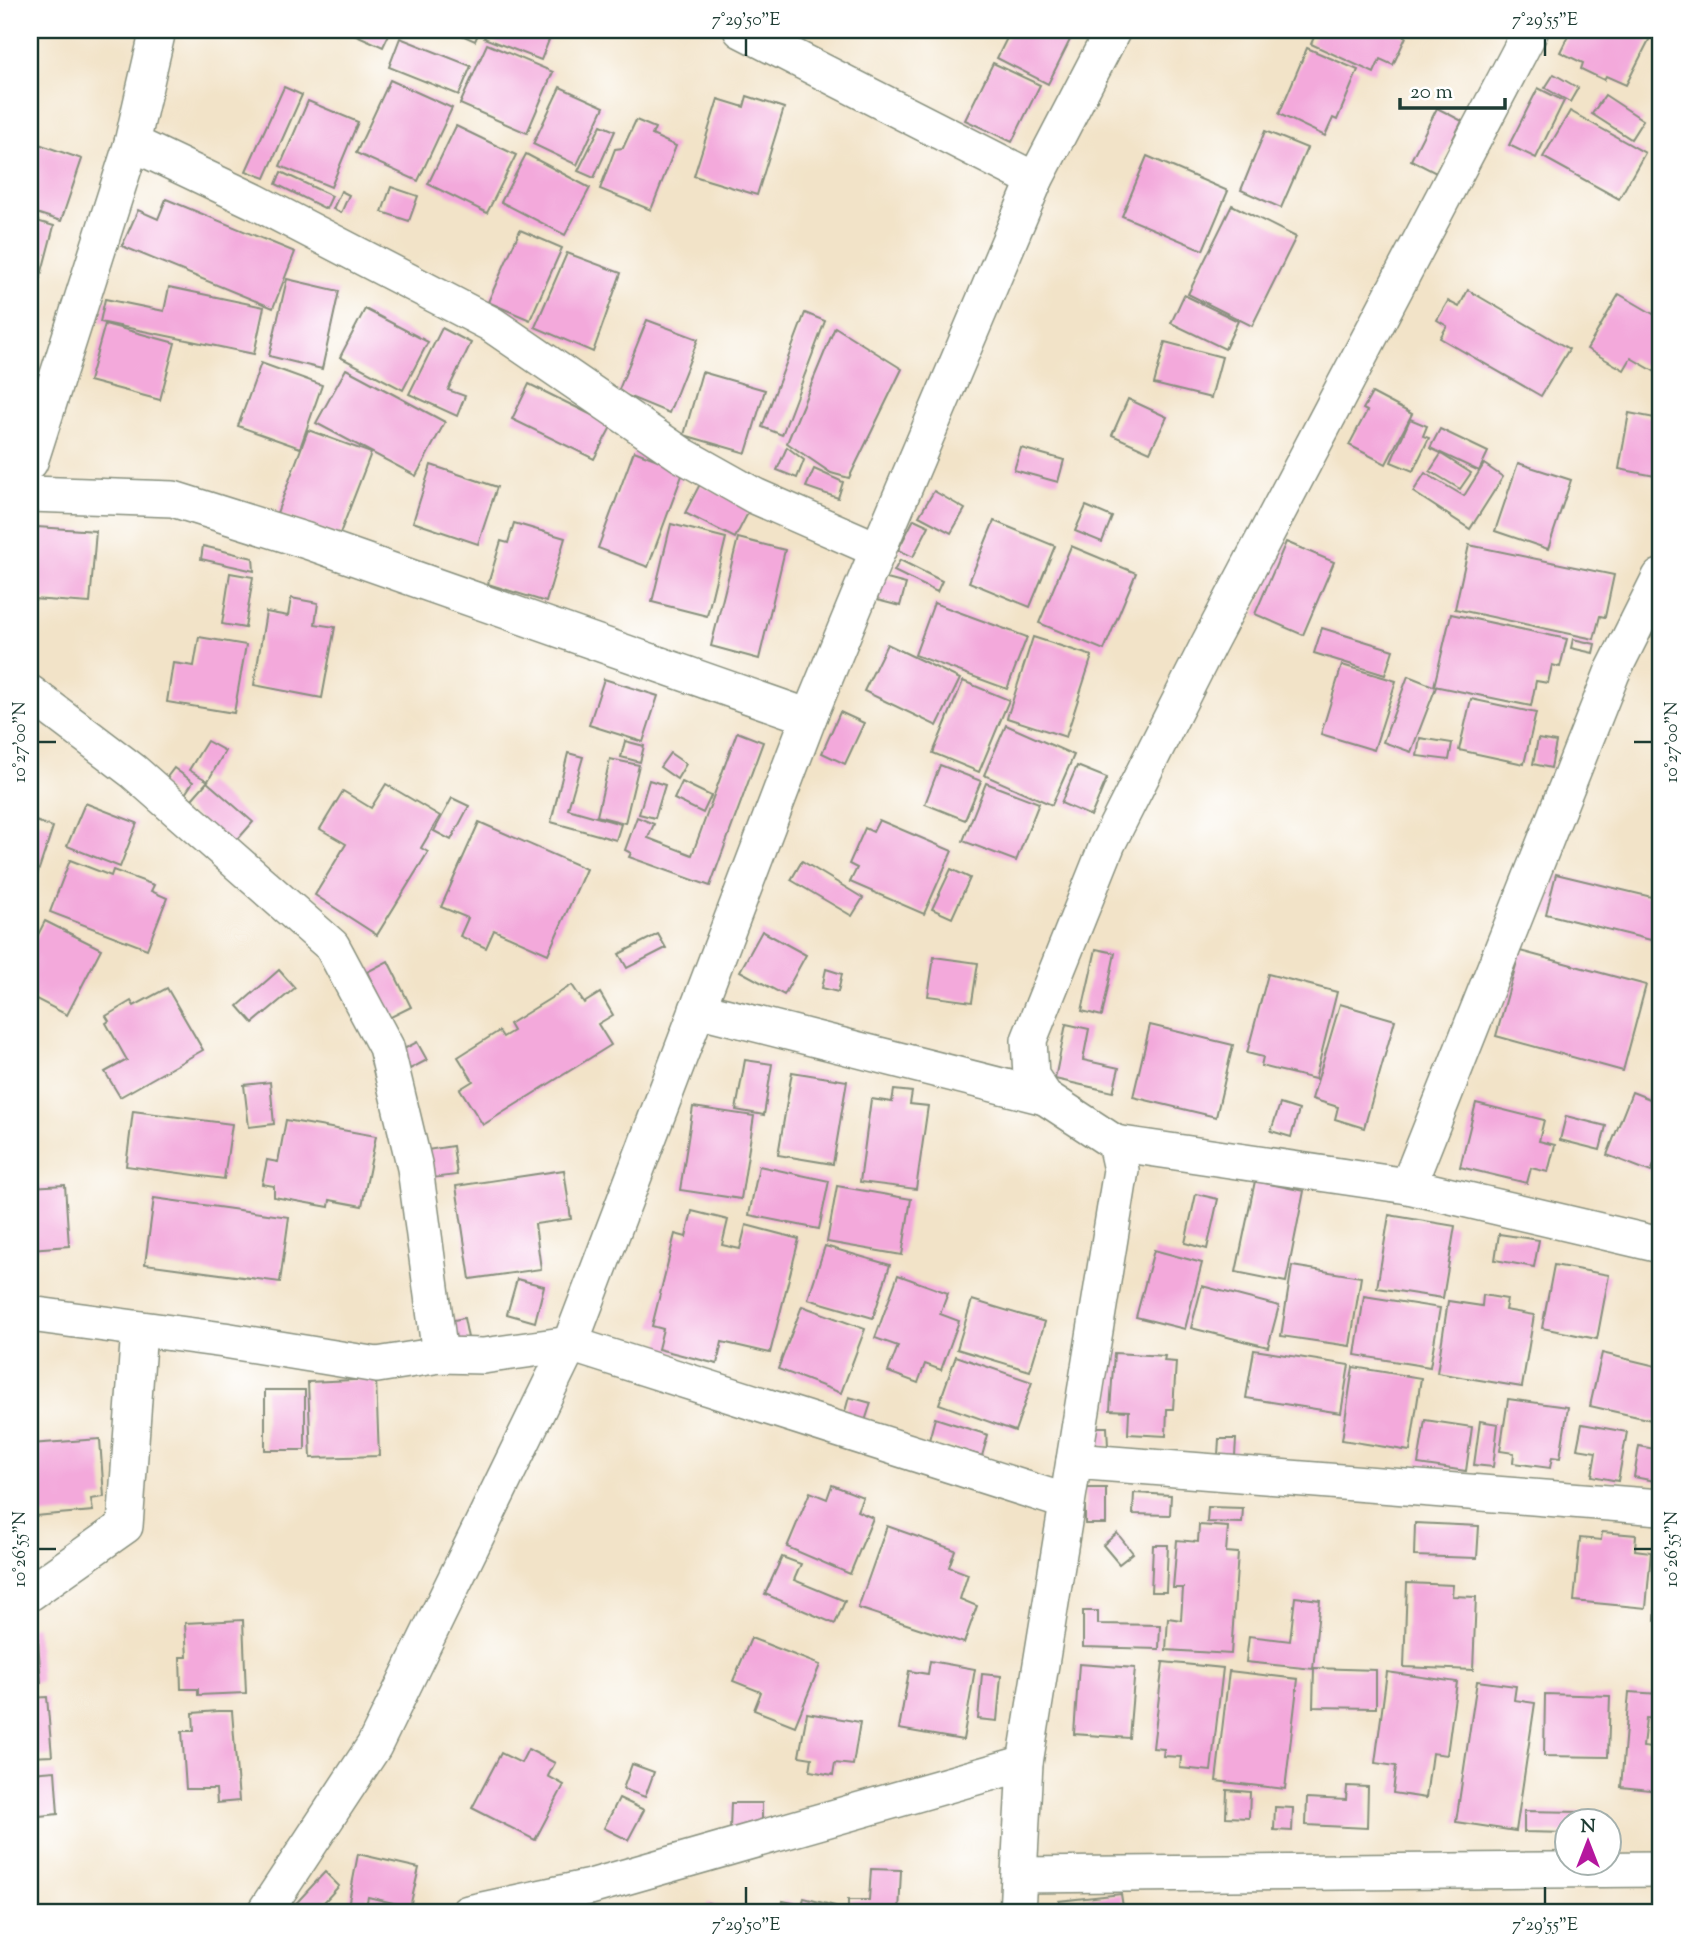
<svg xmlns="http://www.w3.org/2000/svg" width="1690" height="1943" viewBox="0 0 1690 1943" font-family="'Sorts Mill Goudy',serif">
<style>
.building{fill:#f3a9db}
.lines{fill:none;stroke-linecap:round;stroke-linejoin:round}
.street-casing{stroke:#88907e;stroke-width:38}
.street{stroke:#fff;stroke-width:35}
.ticks{fill:none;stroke:#1f3d34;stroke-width:2.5}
.neatline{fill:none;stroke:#1f3d34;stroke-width:2.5}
.ticks-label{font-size:18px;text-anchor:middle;fill:#1f3d34}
</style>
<rect width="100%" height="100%" fill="#fff"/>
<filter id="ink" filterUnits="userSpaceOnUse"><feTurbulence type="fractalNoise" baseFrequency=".0143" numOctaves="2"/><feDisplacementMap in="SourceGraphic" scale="14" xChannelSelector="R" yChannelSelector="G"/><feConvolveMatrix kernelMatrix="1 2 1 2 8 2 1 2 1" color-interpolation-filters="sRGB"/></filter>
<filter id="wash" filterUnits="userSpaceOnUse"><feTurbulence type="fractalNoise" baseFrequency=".00686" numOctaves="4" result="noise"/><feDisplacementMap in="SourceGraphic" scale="28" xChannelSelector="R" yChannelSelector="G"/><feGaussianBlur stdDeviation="1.57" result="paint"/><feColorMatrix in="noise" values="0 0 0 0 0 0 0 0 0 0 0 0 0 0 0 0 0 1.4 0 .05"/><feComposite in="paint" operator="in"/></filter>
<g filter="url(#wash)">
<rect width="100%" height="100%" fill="#f2e3c8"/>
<g id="blocks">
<!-- building -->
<g class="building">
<path d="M345,30H391L383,47Z"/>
<path d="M458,30H480L475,41L457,33Z"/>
<path d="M488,30H553L541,60L484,38Z"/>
<path d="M1011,30H1075L1048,84L997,58Z"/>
<path d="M1317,30H1393L1406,37L1393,65L1380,59L1374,73L1311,44Z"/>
<path d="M1571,30H1638L1651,36L1626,85L1606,76L1604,80L1581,69L1583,63L1560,52Z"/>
<path d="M400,38L471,66L459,95L389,67Z"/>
<path d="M487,44L553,72L527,133L460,104Z"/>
<path d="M1307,48L1358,70L1337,120L1333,118L1325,136L1279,114Z"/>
<path d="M993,63L1040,85L1012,142L965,120Z"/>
<path d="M1554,74L1578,88L1570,102L1545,88Z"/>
<path d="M390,80L452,108L418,181L356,153Z"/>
<path d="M284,87L302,95L265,178L246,171Z"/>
<path d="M560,87L604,107L577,165L533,144Z"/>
<path d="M1538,88L1564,101L1536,158L1509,145Z"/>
<path d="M1605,95L1643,120L1631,139L1592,114Z"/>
<path d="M747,96L784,108L757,195L694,176L718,99L744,107Z"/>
<path d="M308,101L358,122L331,187L280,166Z"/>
<path d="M1437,108L1462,121L1436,173L1411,160Z"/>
<path d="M1570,111L1645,153L1619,199L1543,157Z"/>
<path d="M636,120L655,128L652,135L676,146L651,210L600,189L615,149L623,148Z"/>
<path d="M601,125L615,131L594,178L578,171Z"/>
<path d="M456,126L516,155L487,213L428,184Z"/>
<path d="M1265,131L1307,148L1281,208L1241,190Z"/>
<path d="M30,141L82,159L61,221L30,211Z"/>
<path d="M526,154L590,188L565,235L501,202Z"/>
<path d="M1147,156L1228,191L1203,250L1122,216Z"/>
<path d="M281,172L332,196L326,209L276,184Z"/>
<path d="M391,187L418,196L409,221L382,212Z"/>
<path d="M341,191L349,195L341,213L333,209Z"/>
<path d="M166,199L295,252L273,308L122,246L138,210L158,219Z"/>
<path d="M1232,205L1296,237L1252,326L1188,294Z"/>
<path d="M30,219L54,226L34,302L30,301Z"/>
<path d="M520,230L562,248L530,320L488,302Z"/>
<path d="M567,253L621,273L593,352L535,327Z"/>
<path d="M287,279L339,291L322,369L269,356Z"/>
<path d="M169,287L264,307L254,354L100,322L105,299L164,311Z"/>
<path d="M1468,290L1569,349L1541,396L1440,338L1447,326L1437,320L1448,301L1459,307Z"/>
<path d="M1619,294L1660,318L1659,374L1631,358L1624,370L1587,349Z"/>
<path d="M1184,295L1238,321L1225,349L1171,323Z"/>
<path d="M365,309L428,342L403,390L340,357Z"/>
<path d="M805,313L825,321L782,435L762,427Z"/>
<path d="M647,320L698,339L669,413L618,392Z"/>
<path d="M105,324L175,343L160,400L89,381Z"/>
<path d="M835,327L902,369L849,478L831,473L787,443Z"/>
<path d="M442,328L471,343L448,390L465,396L457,416L409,394Z"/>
<path d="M1165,342L1222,357L1211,398L1154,384Z"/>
<path d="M261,363L322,385L300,448L238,426Z"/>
<path d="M346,369L445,422L416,476L316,423Z"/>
<path d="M702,372L765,390L746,453L684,435Z"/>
<path d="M529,384L612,425L594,459L512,419Z"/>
<path d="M1372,393L1412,414L1386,464L1349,445L1367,411L1363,409Z"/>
<path d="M1128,399L1167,417L1150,452L1112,435Z"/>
<path d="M1629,413L1660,419V477L1619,469Z"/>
<path d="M1410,419L1427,426L1423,436L1429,438L1413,471L1391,462Z"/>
<path d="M1440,429L1488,452L1479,471L1430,448Z"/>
<path d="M308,430L371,453L339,536L277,513Z"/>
<path d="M787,447L804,460L797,478L777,470Z"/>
<path d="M1021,448L1064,460L1058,482L1014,470Z"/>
<path d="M634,451L684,470L648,567L598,548Z"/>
<path d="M1441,454L1471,473L1460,489L1430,471Z"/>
<path d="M1518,463L1571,480L1548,549L1495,531Z"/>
<path d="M1484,464L1503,477L1470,529L1413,492L1425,473L1464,496Z"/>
<path d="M431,465L497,487L478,544L413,522Z"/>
<path d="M814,469L843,482L838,498L806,487Z"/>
<path d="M700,484L750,509L735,538L685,513Z"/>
<path d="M934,491L965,509L951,533L919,516Z"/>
<path d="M1086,506L1112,517L1102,542L1075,531Z"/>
<path d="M914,519L929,526L913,557L898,550Z"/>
<path d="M994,521L1055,546L1030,607L969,582Z"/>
<path d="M514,523L565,538L546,602L488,584L501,541L508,543Z"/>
<path d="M671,524L726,538L707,616L652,602Z"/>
<path d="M37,527L96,531L90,603L32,599Z"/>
<path d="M738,538L785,550L759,659L711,646Z"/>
<path d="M1286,542L1334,562L1303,635L1255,614Z"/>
<path d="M1469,545L1614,575L1605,617L1600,616L1594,639L1455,609Z"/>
<path d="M203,546L253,558L254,571L201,559Z"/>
<path d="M1071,546L1136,573L1104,650L1039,623Z"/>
<path d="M900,560L942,581L937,592L894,571Z"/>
<path d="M230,573L253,577L245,628L222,624Z"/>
<path d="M883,578L906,584L900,606L877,600Z"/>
<path d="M291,598L318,603L315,624L335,627L322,698L254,685L266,612L288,616Z"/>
<path d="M934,603L1027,637L1007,689L915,655Z"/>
<path d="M1451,614L1567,639L1560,667L1552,665L1548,683L1536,681L1531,706L1434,686Z"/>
<path d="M1322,628L1393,650L1385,675L1314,653Z"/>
<path d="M199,637L246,645L234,713L167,702L173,663L194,666Z"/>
<path d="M1033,637L1092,656L1066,737L1007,718Z"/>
<path d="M1573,639L1595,644L1593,653L1571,648Z"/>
<path d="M887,644L960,679L937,726L864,691Z"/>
<path d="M1342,665L1396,681L1374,750L1321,734Z"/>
<path d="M1408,676L1436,687L1411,752L1383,742Z"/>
<path d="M604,679L658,696L643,742L589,725Z"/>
<path d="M963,681L1009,700L979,772L933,753Z"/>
<path d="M1471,699L1536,713L1524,764L1459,750Z"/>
<path d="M840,712L864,723L845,764L822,753Z"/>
<path d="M1006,725L1074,755L1052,805L984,775Z"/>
<path d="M737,732L763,742L710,886L629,857L631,853L625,850L637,817L654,824L648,838L692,855Z"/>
<path d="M1420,738L1452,743L1449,760L1417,756Z"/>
<path d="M1538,739L1556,742L1551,768L1533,764Z"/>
<path d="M207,741L225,751L208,781L189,770Z"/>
<path d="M625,741L644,746L640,762L621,757Z"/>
<path d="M568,753L583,757L568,809L621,824L616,840L551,822Z"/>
<path d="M670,753L686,764L677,779L660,767Z"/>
<path d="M610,759L639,765L625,823L597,816Z"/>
<path d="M940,765L981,781L965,820L925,804Z"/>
<path d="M1077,766L1107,778L1091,816L1061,803Z"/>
<path d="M174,768L193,782L181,800L161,785Z"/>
<path d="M649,780L665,785L655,818L639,814Z"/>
<path d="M207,782L253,822L231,847L185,807Z"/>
<path d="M682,782L711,796L703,813L674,799Z"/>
<path d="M986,783L1039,803L1016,861L963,841Z"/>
<path d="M386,784L440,816L421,848L428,852L377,935L315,895L346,844L320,829L343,791L371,808Z"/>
<path d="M452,798L469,806L451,840L434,831Z"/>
<path d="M85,803L137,823L120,867L67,846Z"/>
<path d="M30,819L53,827L30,896Z"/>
<path d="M879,820L952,851L924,914L850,882L857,868L849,864L865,828L873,832Z"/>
<path d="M479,822L586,869L548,954L494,930L486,948L460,936L468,918L441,907Z"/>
<path d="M70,860L111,876L113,870L154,885L151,891L167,898L147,949L50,912Z"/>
<path d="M802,861L863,898L852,916L791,880Z"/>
<path d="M951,869L970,878L952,918L932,909Z"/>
<path d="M1556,874L1660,899V918L1655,941L1546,914Z"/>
<path d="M45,921L101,949L67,1015L30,996V950Z"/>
<path d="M762,931L806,955L784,995L740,971Z"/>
<path d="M658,934L666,948L627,968L619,954Z"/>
<path d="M1096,949L1115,953L1102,1016L1082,1011Z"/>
<path d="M1520,951L1646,985L1623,1071L1496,1036Z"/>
<path d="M934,957L978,963L972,1002L928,996Z"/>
<path d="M388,961L411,1007L389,1018L367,972Z"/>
<path d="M826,969L842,974L838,992L822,988Z"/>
<path d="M279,970L295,988L253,1023L238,1006Z"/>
<path d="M1268,974L1337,992L1315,1079L1261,1066L1263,1057L1247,1053Z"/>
<path d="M572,985L584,1003L600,993L613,1015L598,1024L611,1045L483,1125L460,1089L473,1081L458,1057L499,1031L503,1037L513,1031L509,1024Z"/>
<path d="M167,988L203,1050L120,1097L105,1072L127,1060L106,1023L109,1021L106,1016L131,1001L134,1006Z"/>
<path d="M1340,1004L1395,1020L1364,1128L1335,1119L1338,1107L1312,1099Z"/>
<path d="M1066,1024L1089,1029L1083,1060L1119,1068L1113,1092L1055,1079Z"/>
<path d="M1150,1025L1233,1045L1216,1117L1133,1097Z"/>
<path d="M417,1042L427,1060L410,1069L400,1051Z"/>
<path d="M745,1060L772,1064L764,1115L736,1110Z"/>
<path d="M792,1072L847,1081L833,1164L778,1155Z"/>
<path d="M270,1082L274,1124L249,1127L244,1085Z"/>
<path d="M894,1090L912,1092L910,1104L928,1106L916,1189L860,1182L871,1099L892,1102Z"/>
<path d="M1632,1092L1660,1103V1149L1651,1172L1607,1155Z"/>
<path d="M1476,1103L1544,1120L1539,1141L1555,1145L1548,1172L1531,1168L1527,1183L1460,1167Z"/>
<path d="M1280,1104L1299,1110L1291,1137L1271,1131Z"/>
<path d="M693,1107L754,1116L741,1199L680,1190Z"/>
<path d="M133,1111L232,1124L224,1179L126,1166Z"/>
<path d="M1566,1116L1606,1126L1600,1150L1560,1140Z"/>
<path d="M286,1120L376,1136L362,1206L330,1200L329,1207L274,1197V1186L262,1184L267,1160L278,1162Z"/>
<path d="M453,1146L457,1175L432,1178L427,1150Z"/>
<path d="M759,1166L829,1181L819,1229L749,1215Z"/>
<path d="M564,1170L571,1219L535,1224L541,1269L470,1279L456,1186Z"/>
<path d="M1255,1181L1304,1191L1286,1282L1236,1272Z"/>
<path d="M65,1185L69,1246L30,1249V1187Z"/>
<path d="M837,1186L911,1199L902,1255L827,1242Z"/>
<path d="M1196,1194L1218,1199L1207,1249L1185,1243Z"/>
<path d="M154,1198L289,1217L280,1282L145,1264Z"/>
<path d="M692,1211L728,1220L722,1245L740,1249L746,1225L799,1239L770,1353L722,1342L717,1364L658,1349L663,1329L652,1326L675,1234L686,1237Z"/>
<path d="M1389,1215L1455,1226L1443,1298L1377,1288Z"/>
<path d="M1499,1234L1539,1240L1534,1267L1495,1260Z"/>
<path d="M825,1246L890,1265L873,1318L808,1299Z"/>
<path d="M1154,1250L1202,1263L1185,1329L1136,1317Z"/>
<path d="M1554,1265L1609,1275L1597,1339L1542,1328Z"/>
<path d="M1292,1266L1361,1277L1350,1346L1281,1336Z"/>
<path d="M898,1275L948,1293L940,1314L959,1321L941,1370L925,1364L918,1383L888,1372L898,1346L875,1338Z"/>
<path d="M517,1279L544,1286L535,1322L507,1314Z"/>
<path d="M1202,1286L1279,1306L1268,1347L1191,1328Z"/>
<path d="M1483,1295L1507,1299L1505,1310L1534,1315L1522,1387L1437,1373L1448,1301L1482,1306Z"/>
<path d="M1364,1296L1440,1308L1430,1367L1355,1355Z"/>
<path d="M972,1300L1045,1322L1030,1371L957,1349Z"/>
<path d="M802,1306L865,1329L841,1393L778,1369Z"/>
<path d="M464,1318L470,1348L455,1351L449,1321Z"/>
<path d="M1254,1350L1349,1365L1341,1413L1246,1398Z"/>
<path d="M1114,1353L1165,1356L1164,1361L1176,1362L1173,1409H1167L1166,1436L1128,1434L1129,1411L1110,1410Z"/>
<path d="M1602,1353L1660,1367V1422L1590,1406Z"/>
<path d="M956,1356L1032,1382L1015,1431L939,1404Z"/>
<path d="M1353,1367L1421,1378L1410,1451L1342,1440Z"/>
<path d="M376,1379L379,1456L311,1458L308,1382Z"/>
<rect x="265" y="1390" width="40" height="60"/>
<path d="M849,1397L871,1403L865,1421L844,1415Z"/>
<path d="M1508,1399L1568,1407L1560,1458L1552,1457L1550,1468L1513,1463L1514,1453L1500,1451Z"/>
<path d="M935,1418L988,1435L982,1456L929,1440Z"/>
<path d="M1425,1420L1472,1427L1466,1471L1418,1464Z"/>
<path d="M1480,1421L1498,1424L1493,1467L1474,1465Z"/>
<path d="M1582,1424L1627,1432L1618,1481L1592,1476L1596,1452L1577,1449Z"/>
<path d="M1093,1427H1107L1108,1446L1094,1447Z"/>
<path d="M100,1439L104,1497L91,1499L93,1511L35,1516V1503L30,1504V1444Z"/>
<path d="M1219,1439H1236L1235,1456L1218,1455Z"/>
<path d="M1639,1446L1660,1450V1482L1634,1477Z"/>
<path d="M832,1485L863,1497L857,1511L873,1518L850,1574L787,1547L810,1492L827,1499Z"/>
<rect x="1085" y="1488" width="21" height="36"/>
<path d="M1134,1493L1171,1495L1170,1515L1133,1514Z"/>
<path d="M1208,1507L1243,1508L1242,1523L1207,1522Z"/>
<path d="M1415,1523L1479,1526L1477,1558L1414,1556Z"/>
<path d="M1199,1525L1228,1527L1226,1552L1238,1553L1231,1654L1166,1650L1168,1618L1181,1620L1183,1588H1173L1177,1540L1198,1542Z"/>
<path d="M887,1526L955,1550L949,1567L968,1574L960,1599L977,1606L964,1643L858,1608Z"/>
<path d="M1602,1532L1636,1535L1635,1550L1651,1552L1646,1608L1574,1601L1580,1538L1601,1540Z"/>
<path d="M1117,1533L1133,1553L1119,1564L1103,1545Z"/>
<path d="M1153,1545H1168L1166,1592H1151Z"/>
<path d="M782,1557L801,1564L794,1580L845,1601L835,1624L765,1594Z"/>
<path d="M1658,1576H1660V1620H1655Z"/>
<path d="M1407,1583L1453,1585L1452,1596L1476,1597L1473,1670L1404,1667Z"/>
<path d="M1295,1597L1320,1600L1313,1669L1246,1662L1249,1636L1290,1641Z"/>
<path d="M1083,1611H1098V1624L1160,1625L1159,1649L1083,1647Z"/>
<path d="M243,1620L246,1693L198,1695V1689H181L180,1657H187L185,1623Z"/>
<path d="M37,1626L41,1682L30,1683V1627Z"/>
<path d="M751,1638L820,1665L795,1726L754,1710L761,1692L733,1681Z"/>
<path d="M930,1661L975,1669L963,1740L899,1729L909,1671L928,1674Z"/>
<path d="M1163,1662L1223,1668L1211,1771L1180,1768L1181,1757L1163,1756L1164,1749L1153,1748Z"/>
<path d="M1079,1664L1135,1668L1129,1738L1074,1734Z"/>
<path d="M1314,1668L1376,1670V1708L1313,1707Z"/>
<path d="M1229,1671L1298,1679L1285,1789L1216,1781Z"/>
<path d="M1387,1672L1457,1682L1447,1755L1432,1753L1426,1798L1393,1793L1396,1766L1375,1763Z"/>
<path d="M982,1674L1001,1676L997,1721L978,1719Z"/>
<path d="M1477,1681L1516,1686L1514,1700L1535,1703L1516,1831L1456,1822Z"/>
<path d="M1629,1692L1660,1694V1719L1646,1718L1643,1747L1658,1749L1660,1741V1791L1621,1787Z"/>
<path d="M1545,1694L1610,1696L1608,1757L1544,1756Z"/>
<path d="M47,1697L52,1756L30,1757V1698Z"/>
<path d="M218,1711H232L239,1801L217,1803L216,1789H186L182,1731H194L193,1713Z"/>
<path d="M807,1713L860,1722L853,1765L835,1763L833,1775L810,1771L812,1758L799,1756Z"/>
<path d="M528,1749L555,1763L548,1776L564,1785L535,1840L472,1808L501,1753L521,1763Z"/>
<path d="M632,1764L654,1772L645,1797L623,1789Z"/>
<path d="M55,1771L58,1814L30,1817V1773Z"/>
<path d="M1347,1786L1368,1787L1367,1828L1306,1825L1307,1798L1346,1800Z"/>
<path d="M1227,1790L1250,1792L1249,1818L1226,1817Z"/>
<path d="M619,1798L644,1810L628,1840L604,1828Z"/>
<path d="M731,1803H762V1830L730,1829Z"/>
<path d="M1275,1807L1293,1808L1292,1831L1274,1830Z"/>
<path d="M1524,1811L1581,1812V1820H1568V1833L1524,1832Z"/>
<path d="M358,1854L419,1868L410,1907L368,1897L365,1910L348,1906Z"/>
<path d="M871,1869L901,1870L899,1913H848V1900H869Z"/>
<path d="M325,1872L339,1886L314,1913H287Z"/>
<path d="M1121,1894L1124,1913H1061L1059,1901Z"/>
<path d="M804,1898L835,1906L834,1913H780L783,1901L802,1905Z"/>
<path d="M708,1903L737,1913H704Z"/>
</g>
</g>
</g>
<g filter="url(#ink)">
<use href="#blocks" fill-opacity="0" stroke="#88907e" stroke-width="2"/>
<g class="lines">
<defs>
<g id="street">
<path d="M741,30L1035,180"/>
<path d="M132,143L254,201L491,324L682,455L755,496L878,550"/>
<path d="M30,462L132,143L158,30"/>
<path d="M30,494L173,499L307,541L809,717"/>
<path d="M30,693L133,771L332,946L386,1047L415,1168L440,1355"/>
<path d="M697,1009L1045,1097"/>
<path d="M1115,1143L1408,1186L1660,1245"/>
<path d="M1408,1186L1612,673L1660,577"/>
<path d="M30,1314L224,1340L377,1365L440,1355L483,1356L570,1344L1067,1502"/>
<path d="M1074,1461L1660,1507"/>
<path d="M30,1593L125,1526L139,1329"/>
<path d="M1019,1875L1660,1869"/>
<path d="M264,1913L374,1746L570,1344L809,717L878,550L1035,180L1113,30"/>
<path d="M468,1913L590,1887L1025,1763"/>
<path d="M1017,1913L1025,1763L1121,1170L1115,1143L1045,1097L1031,1076L1029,1040L1108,843L1208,645L1531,30"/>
</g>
</defs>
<!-- street casing -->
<use href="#street" class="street-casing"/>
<!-- street -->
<use href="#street" class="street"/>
</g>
</g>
<!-- ticks -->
<path class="ticks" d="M746,38V56M1545,38V56M38,742H56M1634,742H1652M38,1549H56M1634,1549H1652M746,1887V1904M1545,1887V1904"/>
<!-- margin -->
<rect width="1690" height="1943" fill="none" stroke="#fff" stroke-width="77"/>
<!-- north arrow -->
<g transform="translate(1588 1842)"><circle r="33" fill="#ffffff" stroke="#a5b1ae" stroke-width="2"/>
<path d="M0-5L12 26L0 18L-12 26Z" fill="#b5179e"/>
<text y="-10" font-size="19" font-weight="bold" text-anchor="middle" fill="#1f3d34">N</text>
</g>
<!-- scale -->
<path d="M1400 98v10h105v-10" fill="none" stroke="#1f3d34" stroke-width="3.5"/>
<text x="1410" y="98" font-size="21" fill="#1f3d34" stroke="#ffffff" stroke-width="5" paint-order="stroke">20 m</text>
<rect x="38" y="38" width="1614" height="1866" class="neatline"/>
<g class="ticks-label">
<text x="746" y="25">7°29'50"E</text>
<text x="1545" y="25">7°29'55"E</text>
<text transform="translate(19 742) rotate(-90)" y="6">10°27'00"N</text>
<text transform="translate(1671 742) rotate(-90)" y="6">10°27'00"N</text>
<text transform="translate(19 1549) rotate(-90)" y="6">10°26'55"N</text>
<text transform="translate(1671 1549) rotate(-90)" y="6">10°26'55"N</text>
<text x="746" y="1930">7°29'50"E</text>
<text x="1545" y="1930">7°29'55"E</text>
</g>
</svg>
